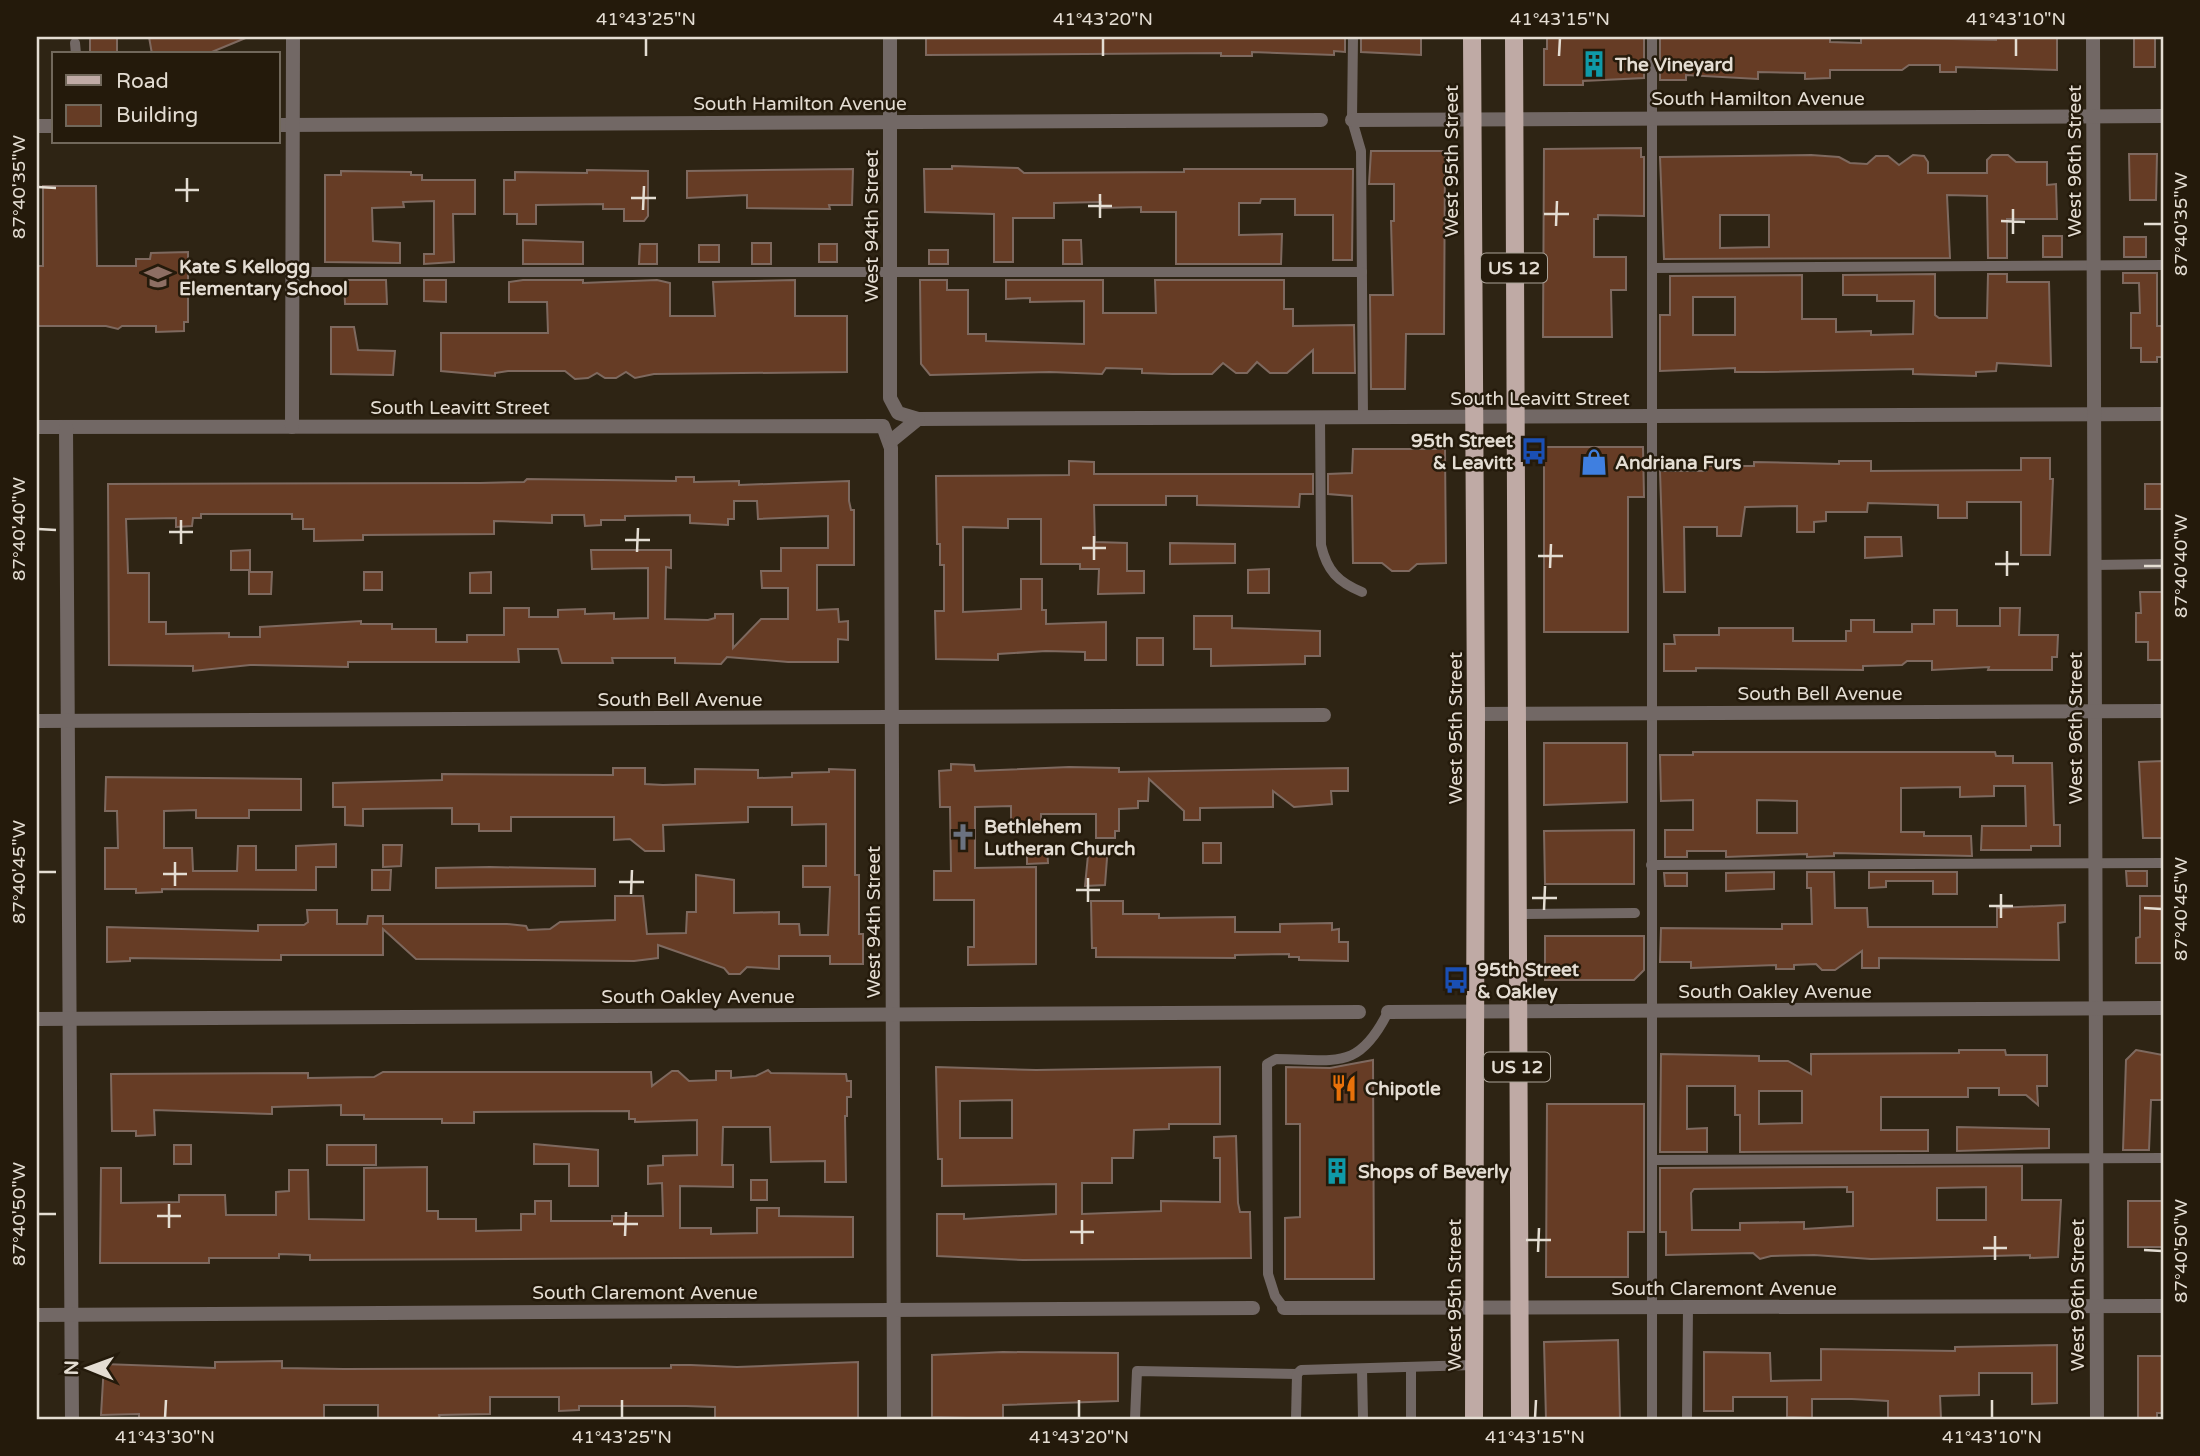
<svg xmlns="http://www.w3.org/2000/svg" width="2200" height="1456" viewBox="0 0 2200 1456" font-family="'Varela Round',sans-serif">
<style>
.building{fill:#663c25;stroke:#7e695f;stroke-width:2;fill-rule:evenodd}
.lines{fill:none;stroke-linecap:round;stroke-linejoin:round}
.lane{stroke:#726865;stroke-width:10}
.street{stroke:#726865;stroke-width:14}
.primary{stroke:#bfaaa5;stroke-width:18}
.ticks{fill:none;stroke:#e4ddd3;stroke-width:2.5}
.labels{text-anchor:middle;stroke-width:5;stroke-linejoin:round;paint-order:stroke}
.shield{fill:#241a0b;stroke:#aaa297;stroke-width:2}
.shield-label{font-size:18px;font-weight:bold;fill:#e4ddd3}
.poi-label{font-size:19px;font-weight:bold;fill:#e4ddd3;stroke:#241a0b;text-anchor:start}
.street-label{font-size:19px;fill:#e4ddd3;stroke:#241a0b}
.neatline{fill:none;stroke:#e4ddd3;stroke-width:2.5}
.ticks-label{font-size:18px;text-anchor:middle;fill:#e4ddd3}
</style>
<rect width="100%" height="100%" fill="#2e2414"/>
<!-- building -->
<g class="building">
<rect x="90" y="37" width="27" height="17"/>
<path d="M149,37H248L207,54H152Z"/>
<path d="M926,37H1345V52L1334,51V55L1252,52V56H1221V53L926,55Z"/>
<path d="M1361,37H1421V55L1361,52Z"/>
<path d="M1547,37H1644V78L1583,81V85H1544V49H1547Z"/>
<path d="M1660,37H1830V42L1861,43V37L1996,40V37H2057V70L1956,67V72H1940V65H1909L1902,70H1830V78L1805,79V73L1758,72V79L1686,75V80H1660Z"/>
<rect x="2134" y="37" width="21" height="30"/>
<path d="M1641,148V157H1644V216L1598,215V219H1594V257H1626V290H1611L1612,337H1543L1544,149Z"/>
<path d="M1371,151H1445L1444,334H1406L1405,389H1371L1370,295H1393L1391,221H1394V184H1369Z"/>
<path d="M2129,154H2157L2156,200H2130Z"/>
<path d="M1811,155L1839,157L1850,163L1867,164L1876,156H1888L1899,165L1913,155L1924,156L1928,162V173H1987V160L1992,155H2008L2016,162H2047V185L2056,184L2057,219H2007V258H1988L1987,196L1947,195L1950,258L1664,259L1660,157ZM1720,215H1769V247L1720,248Z"/>
<path d="M952,166L1018,168L1024,173L1184,172V169H1353L1352,260H1333V215H1295V199H1261L1260,203H1239V235L1282,234L1281,264H1176V212H1141V207L1101,208V202L1054,203V218H1013V262H994V214L925,212L924,169H952Z"/>
<path d="M853,169L852,205H829L830,209L747,208V195L687,198V171Z"/>
<path d="M587,170L648,171V216L644,221H624V209H603V204L536,205V224H517V214H504V180H515V172L587,173Z"/>
<path d="M341,171L411,172V175H422V180H475V214H453L454,262L424,264V254H434V201L403,202L404,207L372,208L373,241L400,243V263L325,262V175H341Z"/>
<path d="M43,186H96L97,266H136V259H150L151,253L188,252V322H184V331L156,332V326H122L118,329L106,326H37V266H43Z"/>
<rect x="2043" y="236" width="19" height="21"/>
<rect x="2124" y="237" width="22" height="20"/>
<path d="M523,240L583,242V264H523Z"/>
<path d="M1063,240H1081L1082,264H1063Z"/>
<rect x="752" y="243" width="19" height="21"/>
<path d="M640,244H657V264H639Z"/>
<rect x="819" y="244" width="18" height="18"/>
<rect x="699" y="245" width="20" height="17"/>
<rect x="929" y="250" width="19" height="14"/>
<path d="M2123,273H2157V326H2163V357H2157V362H2141V348H2131V313H2140L2139,283H2123Z"/>
<path d="M1935,274V315L1939,318H1987L1988,274H2007V282H2049L2051,366L1997,363L1996,371L1976,372V376L1913,374V369L1762,372H1735V368L1660,371V315H1670V276L1802,275V319H1836V332L1871,331V335L1913,334L1914,301H1877V295H1843V275ZM1693,297H1735V335H1693Z"/>
<path d="M344,280H386L387,304H345Z"/>
<path d="M424,280H446V302L424,301Z"/>
<path d="M523,280H583V283L657,280L670,283V316H715L713,282L795,280V316H847V372L654,374L635,378L626,372L616,378H605L597,373L588,378L575,379L565,371H508L495,373V376L441,371V333H548L547,302H509V282Z"/>
<path d="M920,280H947V290H968V334H986V341L1084,344V301L1030,302V298L1006,299V280H1103V313H1156L1155,280H1284V309H1293V326L1354,325L1355,373H1313V350L1287,373H1270L1257,362L1247,373H1236L1223,363L1212,374H1172L1142,373V369L1106,368L1102,374L1050,372L930,375L921,364Z"/>
<path d="M331,327H354L358,350L395,351L393,375L331,374Z"/>
<path d="M1544,447H1643L1644,497H1628V632H1544Z"/>
<path d="M1353,449H1445L1446,563L1417,564L1409,571H1392L1382,563H1353L1352,496L1328,494V474L1352,473Z"/>
<path d="M2021,458H2050V479H2053L2050,555H2021V502H1967V518H1938V505L1868,503L1867,512H1826V521L1814,522V532H1797V506L1745,507L1741,536H1717V527H1684L1685,592H1664L1660,471H1706V466H1754V462L1839,464V461H1871V471L2021,470Z"/>
<path d="M1069,461L1094,462V474H1313V494H1300L1299,507L1197,505V496H1166V505H1094L1095,542L1127,543V571H1144V593L1098,594L1099,569H1080V564H1041V519H1008V528L963,527V612L1021,609V579H1042V610H1046V624L1106,622V660H1085V652L1046,651L998,654V660L936,659L935,611H944V565H940V544H937L936,476L1069,475Z"/>
<path d="M676,477H694V482L739,481V485L849,481V501L851,510H854V565H817V610L838,609L839,622L848,621V640L838,639V662H788L727,657L721,664L675,663V658H612L613,663H562L558,649H518L519,662H348V667L250,665L193,671V666L109,665L108,484L480,483L524,482L527,479L676,481ZM734,501H757L758,519L828,516V548H781V571H761L762,588H788V619H761L733,648V614H715V618L708,620L665,619L666,567L671,568V550H591L592,569L648,568V618L614,619V613L585,614V609L558,610V617H529V608H504V635H467V642H436V629H392V624H361V621L260,627V637H229V633L166,634V622H149V573H128L126,519L176,518V527L192,526L193,518H201V514H292V519H303V529H314V541L363,540V535L494,534V521L552,523V515H584L585,526L601,525V520H625V516L690,515V523L728,525V519H734Z"/>
<rect x="2145" y="484" width="18" height="25"/>
<path d="M1865,537H1901L1902,556L1865,558Z"/>
<path d="M1170,543L1235,544V563L1170,564Z"/>
<path d="M250,550V570H231V551Z"/>
<path d="M1269,569V593H1248V570Z"/>
<path d="M249,572H272L271,594H249Z"/>
<rect x="364" y="572" width="18" height="18"/>
<path d="M491,572V593H470V573Z"/>
<path d="M2140,592H2163V660H2148V642H2136V613H2141Z"/>
<path d="M2000,608H2020L2019,635H2058L2057,657H2052V670H1988L1989,667L1932,670V661H1907L1902,665L1863,666V670L1696,668V671H1664V644H1675L1674,635H1719V628H1793V641H1846V631H1851V620H1874V632H1912V624H1934V610H1957V626H2000Z"/>
<path d="M1194,616H1232V628L1320,631V656H1305V664L1211,666V649H1194Z"/>
<rect x="1137" y="638" width="26" height="27"/>
<path d="M1544,743H1627V802L1544,805Z"/>
<path d="M1693,752H1995L1996,756H2013V763H2052L2054,825H2060V846H2031V850H1981L1982,826H2026L2025,786H1994V796L1960,797V787L1901,788V832H1924V836H1971L1972,856L1834,853V856L1807,857V854L1726,857V851H1687V857H1665V830H1693V800L1661,801L1660,755H1693ZM1757,800L1797,801V833H1757Z"/>
<path d="M2163,761V838H2143L2139,762Z"/>
<path d="M951,764L974,765L975,771L1069,767L1119,768V772L1348,768V791H1331L1332,804L1294,807L1273,791V807L1200,808V820H1184V811L1149,779L1148,801H1138V808L1119,809V831H1115V838H1096V814H1041V823H1011V806L975,807V868L1036,867V964L968,965V947H974V900H934V871H951L950,807H940L939,771L951,770Z"/>
<path d="M613,768H645V784L663,785L695,784V769L758,770V778L792,777V773L829,772V769L855,770V875H859V934H863V964H830V956H779V969L747,967L740,974H729L724,968L658,945V958L634,961L416,959L383,929V955H281V960L130,958V961L107,962V927L258,931V925H304L308,922L307,910H337V924H367L368,916H383V924H507L526,926L528,930L550,929L560,922L615,920V896H643L647,934L686,933L687,912H696V875L734,880V913L779,912V924H799L800,935H828L830,887H803V866H826V824L792,825V807H748V822L663,825L664,851H645L630,839L614,840V817H511V831H479V824H452V808L363,809V826L345,825V807H333V783L442,780V774L613,775Z"/>
<path d="M106,777L301,779V810H249V818H196V810L164,811V848H192L193,871H237L238,846H256V870H296V846L336,844V867H316V890L162,889V892L136,893V889H105V848H118L117,811H105Z"/>
<path d="M1634,830V884H1545L1544,831Z"/>
<rect x="1203" y="843" width="18" height="20"/>
<path d="M383,845H402L401,866L383,867Z"/>
<path d="M1089,845H1108L1105,885L1085,886Z"/>
<path d="M1027,846H1047L1048,863L1027,864Z"/>
<path d="M490,867L595,869V886L436,888V868Z"/>
<path d="M372,870H391L390,890H372Z"/>
<path d="M2126,871H2147V886H2127Z"/>
<path d="M1774,872V889L1726,891V873Z"/>
<path d="M1807,872H1834L1835,908H1867L1868,927H1997V908L2065,905V922L2058,923L2059,960L1879,958V968H1862V951L1835,970H1822L1816,964L1794,965V969H1776V965L1691,968V962H1660L1661,928L1782,929V924H1812L1811,888H1807Z"/>
<path d="M1869,872H1957V894H1933V881H1886V887L1869,888Z"/>
<path d="M1664,873H1687V886H1665Z"/>
<path d="M2140,896H2163V963H2136V938L2140,937Z"/>
<path d="M1091,901H1123V914H1159V918L1235,917V932H1280V924L1332,923V930L1339,929V942H1348V961L1299,960V957H1289V954L1235,955V958L1096,957V948H1092Z"/>
<path d="M1545,936H1644V970L1634,980H1545Z"/>
<path d="M1959,1050H2005L2006,1055H2047V1086H2037L2038,1105L2026,1095H1999V1088H1968V1097H1881V1130H1928V1151L1740,1152V1115H1735V1086H1687V1129L1707,1128V1152H1660L1661,1054L1759,1056V1061H1788L1811,1074V1054L1959,1053ZM1759,1091H1802V1123L1759,1124Z"/>
<path d="M2136,1050L2163,1055V1100H2151L2149,1150H2123L2126,1060Z"/>
<path d="M1373,1060L1374,1279H1285V1218L1300,1217V1124H1286V1067L1330,1068Z"/>
<path d="M936,1067L1036,1070L1220,1067V1124H1169V1129L1134,1130L1133,1158H1112V1183H1082V1214L1161,1211V1201L1220,1202V1158H1214V1137L1236,1136L1238,1203L1240,1212H1250L1251,1258L1023,1260L937,1256V1214H964V1219L1056,1214V1184L942,1186V1159H938ZM1012,1100V1138H960V1101Z"/>
<path d="M768,1070L771,1073L846,1074L847,1081H851V1097H847V1116H845L846,1182H825V1161L771,1162L770,1127H723L722,1165H733V1187L680,1186V1228H711V1234L757,1233V1208H779V1216L853,1217V1257L310,1260V1255L279,1254V1258H209V1263H100L101,1168H121V1203L179,1202V1195H225L226,1215H276V1192L289,1191V1170H308L309,1219L364,1220V1168L427,1167V1211H438V1219H476V1231L521,1230V1214H535V1201H551V1221H612V1216H663L662,1183L648,1184V1166L663,1165V1156L697,1155V1120L635,1122V1119H629V1111L474,1112V1123H442V1119H364V1115H341V1105L272,1107V1114L154,1110L155,1135L136,1136V1131H112L111,1074L308,1073V1078L374,1077L383,1072H651L652,1086L672,1071H678L689,1081L716,1080V1071H731V1078L756,1076Z"/>
<path d="M1547,1104H1644V1232H1628V1277H1546Z"/>
<path d="M1957,1127L2049,1129V1148L1957,1151Z"/>
<path d="M534,1144L598,1150V1186H569V1164H534Z"/>
<rect x="174" y="1145" width="17" height="19"/>
<rect x="327" y="1145" width="49" height="20"/>
<path d="M2022,1166V1200H2061L2058,1257L2030,1258V1255L1871,1259L1814,1255L1771,1256L1760,1259L1753,1253L1666,1255V1232H1660V1168ZM1847,1187V1192H1853V1226L1804,1229V1222L1740,1223V1230H1692L1691,1193L1694,1189ZM1986,1187V1220H1937V1188Z"/>
<rect x="751" y="1180" width="16" height="20"/>
<rect x="2128" y="1201" width="35" height="46"/>
<path d="M1618,1340L1620,1419H1546L1544,1342Z"/>
<path d="M2057,1345V1403L2032,1404V1373H1979V1395L1940,1396L1941,1419H1888V1401L1852,1399H1812V1418L1787,1417V1397H1733V1411H1704V1352L1770,1353L1771,1381L1821,1380V1349L1955,1351V1347Z"/>
<path d="M1003,1352L1118,1353V1401L1003,1405V1419L932,1417V1355Z"/>
<path d="M2138,1356H2163V1413H2157V1419H2138Z"/>
<path d="M282,1361V1368L344,1369L671,1368V1365H691L737,1367L858,1362V1419H715V1407L686,1406H579V1410L559,1411V1397H490V1414L439,1415L440,1419H378V1405H324V1419H139V1414L101,1415L104,1364L215,1368V1362Z"/>
</g>
<g class="lines">
<!-- lane -->
<g class="lane">
<path d="M1353,37L1352,120L1361,151L1363,418"/>
<path d="M1652,37V1419"/>
<path d="M75,43L76,54"/>
<path d="M1652,268L2163,265"/>
<path d="M293,272H1362"/>
<path d="M1320,418L1321,545C1327,571 1338,582 1362,592"/>
<path d="M2094,565L2163,564"/>
<path d="M1651,865L2163,863"/>
<path d="M1516,914L1635,913"/>
<path d="M1652,1160L2163,1158"/>
<path d="M1284,1308L1275,1296L1268,1274L1267,1064L1276,1059C1336,1059 1358,1072 1388,1012"/>
<path d="M1411,1367V1419"/>
<path d="M1362,1369L1363,1419"/>
<path d="M1135,1419L1137,1371L1297,1374L1301,1370L1474,1365"/>
<path d="M1296,1419L1297,1374"/>
<path d="M1687,1419L1688,1307"/>
</g>
<!-- street -->
<g class="street">
<path d="M890,37V398L898,413L918,419L2163,414"/>
<path d="M2093,37L2097,1419"/>
<path d="M1352,120L2163,116"/>
<path d="M278,125L1321,120"/>
<path d="M37,126H54"/>
<path d="M37,427L883,426L891,448L894,1419"/>
<path d="M66,427L72,1419"/>
<path d="M292,427L293,37"/>
<path d="M891,441L918,419"/>
<path d="M1476,714L2163,711"/>
<path d="M37,721L1324,715"/>
<path d="M1388,1012L2163,1008"/>
<path d="M37,1019L1359,1012"/>
<path d="M1284,1308L2163,1306"/>
<path d="M37,1315L1253,1308"/>
</g>
<!-- primary -->
<g class="primary">
<path d="M1472,37L1476,714L1474,1419"/>
<path d="M1514,37L1520,1419"/>
</g>
</g>
<!-- ticks -->
<path class="ticks" d="M646,56V38M1103,56V38M1559,56L1560,38M2016,56V38M38,187L56,188M175,190H199M631,198H656M187,202V178M1088,206H1112M643,210L644,186M1544,214H1569M1100,218V194M2001,221L2025,222M2144,224H2162M1556,226L1557,201M2013,234V209M38,529L56,530M169,532H193M625,540H650M181,544V520M1082,548H1106M637,552L638,528M1538,556H1563M1094,560V536M1995,564H2019M2144,566H2162M1550,568L1551,544M2007,576V551M38,872H56M163,874H187M619,882H644M175,886V862M1076,890H1100M631,894L632,870M1532,898H1557M1088,902V878M1989,906H2013M2144,908L2162,909M1544,910L1545,886M2001,918V894M38,1214H56M157,1216H181M613,1224H638M169,1228V1204M1070,1232H1094M625,1236L626,1212M1526,1240H1551M1082,1244V1220M1983,1248H2007M2144,1250L2162,1251M1538,1252L1539,1228M1995,1260V1236M165,1418L166,1400M622,1418V1400M1079,1418V1400M1535,1418L1536,1400M1992,1418V1400"/>
<!-- icons -->
<defs>
<symbol id="building-bare" viewBox="-9 -9 18 18"><path d="M-4-6H4V6H1V3H-1V6H-4ZM-2.5-4.3h1.7v1.8h-1.7ZM.8-4.3h1.7v1.8H.8ZM-2.5-1h1.7V.8h-1.7ZM.8-1h1.7V.8H.8Z" fill="#0f9aa8" stroke="#241a0b" stroke-width="2.5" paint-order="stroke"/></symbol>
<symbol id="school-bare" viewBox="-9 -9 18 18"><path d="M0-5L7-2L0 1L-7-2ZM-4 1L0 2.5L4 1V4Q0 6-4 4Z" fill="#8d6e63" stroke="#241a0b" stroke-width="2.5" paint-order="stroke"/></symbol>
<symbol id="bus-bare" viewBox="-9 -9 18 18"><path d="M-5-6H5V4H4V6H2V4H-2V6H-4V4H-5ZM-3.5-4V0h7V-4ZM-3.5 1.2v1.5H-2V1.2ZM2 1.2v1.5H3.5V1.2Z" fill="#1a4fb4" stroke="#241a0b" stroke-width="2.5" paint-order="stroke"/></symbol>
<symbol id="shop-bare" viewBox="-9 -9 18 18"><path d="M-5-2.5h2.3a2.7 3.5 0 0 1 5.4 0H5L5.5 6h-11ZM-1.5-2.5h3a1.5 2.3 0 0 0-3 0Z" fill="#3f7fe0" stroke="#241a0b" stroke-width="2.5" paint-order="stroke"/></symbol>
<symbol id="church-bare" viewBox="-9 -9 18 18"><path d="M-1.2-6h2.4v3.5h3.3v2.4h-3.3V6h-2.4V-.1h-3.3v-2.4h3.3Z" fill="#6b7280" stroke="#241a0b" stroke-width="2.5" paint-order="stroke"/></symbol>
<symbol id="restaurant-bare" viewBox="-9 -9 18 18"><path d="M-5-6h1v4h1v-4h1v4h1v-4h1v5L-1.5 .5V6h-2V.5L-5-1ZM5-6V6H3V1.5H1.5Q1.5-4 5-6Z" fill="#e8710a" stroke="#241a0b" stroke-width="2.5" paint-order="stroke"/></symbol>
</defs>
<g fill-rule="evenodd">
<use href="#building-bare" x="1575" y="45" width="38" height="38"/>
<use href="#school-bare" x="139" y="258" width="38" height="38"/>
<use href="#bus-bare" x="1515" y="432" width="38" height="38"/>
<use href="#shop-bare" x="1575" y="443" width="38" height="38"/>
<use href="#church-bare" x="944" y="818" width="38" height="38"/>
<use href="#bus-bare" x="1437" y="961" width="38" height="38"/>
<use href="#restaurant-bare" x="1325" y="1069" width="38" height="38"/>
<use href="#building-bare" x="1318" y="1152" width="38" height="38"/>
</g>
<g class="labels">
<!-- shield labels -->
<g class="shield">
<rect x="1481" y="253.5" width="66" height="29" rx="5"/>
<rect x="1484" y="1052.5" width="66" height="29" rx="5"/>
</g>
<g class="shield-label">
<text x="1514" y="274">US 12</text>
<text x="1517" y="1073">US 12</text>
</g>
<!-- poi labels -->
<g class="poi-label">
<text x="1615" y="71">The Vineyard</text>
<text x="179" y="273">Kate S Kellogg<tspan x="179" dy="22">Elementary School</tspan></text>
<text x="1513" y="447" text-anchor="end">95th Street<tspan x="1513" dy="22">&amp; Leavitt</tspan></text>
<text x="1615" y="469">Andriana Furs</text>
<text x="984" y="833">Bethlehem<tspan x="984" dy="22">Lutheran Church</tspan></text>
<text x="1477" y="976">95th Street<tspan x="1477" dy="22">&amp; Oakley</tspan></text>
<text x="1365" y="1095">Chipotle</text>
<text x="1358" y="1178">Shops of Beverly</text>
</g>
<!-- street labels -->
<g class="street-label">
<text x="1758" y="105">South Hamilton Avenue</text>
<text x="800" y="110">South Hamilton Avenue</text>
<text transform="translate(1451 161) rotate(-90)" y="7">West 95th Street</text>
<text transform="translate(2074 161) rotate(-90)" y="7">West 96th Street</text>
<text transform="translate(871 226) rotate(-90)" y="7">West 94th Street</text>
<text x="1540" y="405">South Leavitt Street</text>
<text x="460" y="414">South Leavitt Street</text>
<text x="1820" y="700">South Bell Avenue</text>
<text x="680" y="706">South Bell Avenue</text>
<text transform="translate(1455 728) rotate(-90)" y="7">West 95th Street</text>
<text transform="translate(2075 728) rotate(-90)" y="7">West 96th Street</text>
<text transform="translate(873 922) rotate(-90)" y="7">West 94th Street</text>
<text x="1775" y="998">South Oakley Avenue</text>
<text x="698" y="1003">South Oakley Avenue</text>
<text x="1724" y="1295">South Claremont Avenue</text>
<text x="645" y="1299">South Claremont Avenue</text>
<text transform="translate(1454 1295) rotate(-90)" y="7">West 95th Street</text>
<text transform="translate(2077 1295) rotate(-90)" y="7">West 96th Street</text>
</g>
</g>
<!-- border -->
<rect width="2200" height="1456" fill="none" stroke="#241a0b" stroke-width="77"/>
<!-- legend -->
<rect x="52" y="52" width="228" height="91" fill="#241a0b" stroke="#71685b" stroke-width="2"/>
<rect x="66" y="75" width="35" height="10" fill="#bfaaa5" stroke="#71685b" stroke-width="2"/>
<text x="116" y="88" font-size="21" fill="#e4ddd3">Road</text>
<rect x="66" y="105" width="35" height="21" fill="#663c25" stroke="#71685b" stroke-width="2"/>
<text x="116" y="122" font-size="21" fill="#e4ddd3">Building</text>
<!-- north arrow -->
<g transform="translate(88 1368) rotate(271)" stroke="#241a0b" stroke-width="5" paint-order="stroke">
<path d="M0-5L12 26L0 18L-12 26Z" fill="#e4ddd3"/>
<text y="-10" font-size="19" font-weight="bold" text-anchor="middle" fill="#e4ddd3">N</text>
</g>
<rect x="38" y="38" width="2124" height="1380" class="neatline"/>
<g class="ticks-label">
<text x="646" y="25">41°43'25"N</text>
<text x="1103" y="25">41°43'20"N</text>
<text x="1560" y="25">41°43'15"N</text>
<text x="2016" y="25">41°43'10"N</text>
<text transform="translate(19 187) rotate(-90)" y="6">87°40'35"W</text>
<text transform="translate(2181 224) rotate(-90)" y="6">87°40'35"W</text>
<text transform="translate(19 529) rotate(-90)" y="6">87°40'40"W</text>
<text transform="translate(2181 566) rotate(-90)" y="6">87°40'40"W</text>
<text transform="translate(19 872) rotate(-90)" y="6">87°40'45"W</text>
<text transform="translate(2181 909) rotate(-90)" y="6">87°40'45"W</text>
<text transform="translate(19 1214) rotate(-90)" y="6">87°40'50"W</text>
<text transform="translate(2181 1251) rotate(-90)" y="6">87°40'50"W</text>
<text x="165" y="1443">41°43'30"N</text>
<text x="622" y="1443">41°43'25"N</text>
<text x="1079" y="1443">41°43'20"N</text>
<text x="1535" y="1443">41°43'15"N</text>
<text x="1992" y="1443">41°43'10"N</text>
</g>
</svg>
